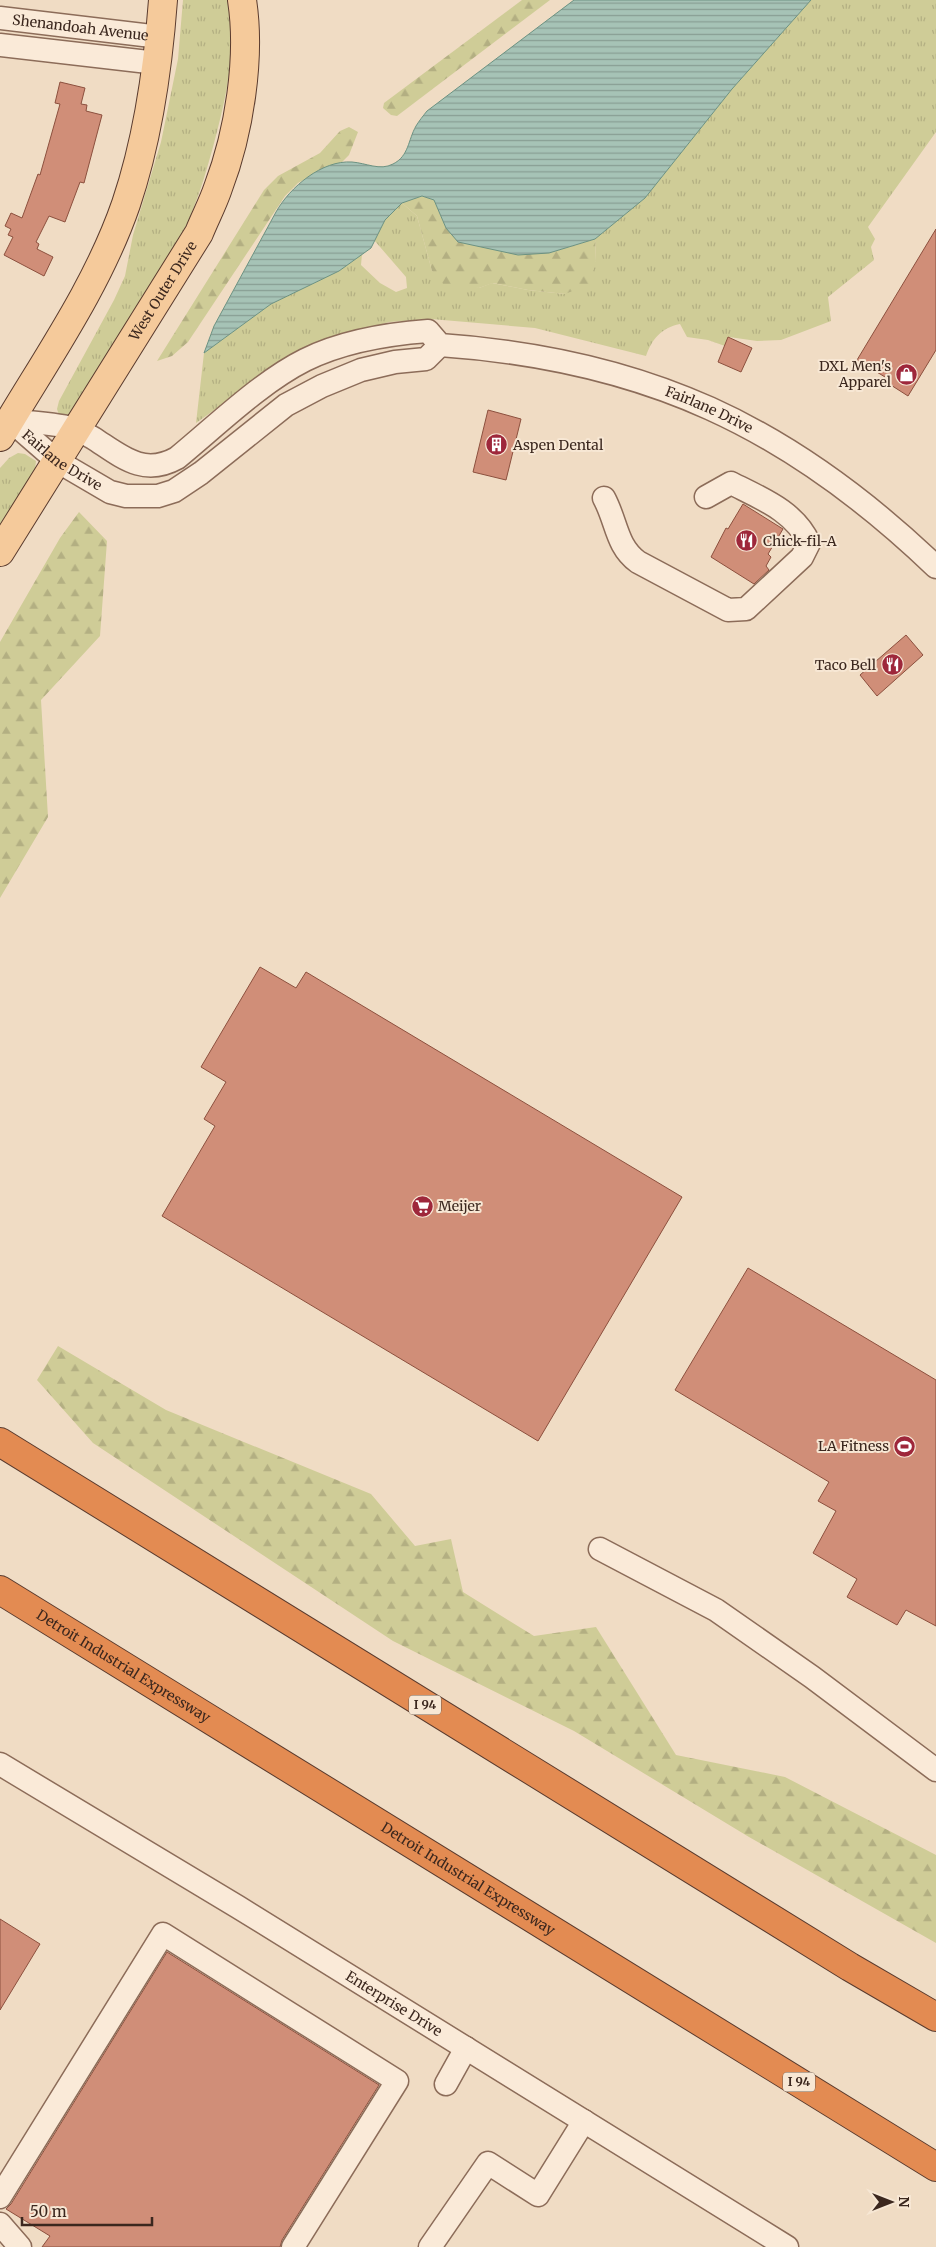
<svg xmlns="http://www.w3.org/2000/svg" width="936" height="2247" viewBox="0 0 936 2247" font-family="Merriweather,serif">
<style>
.grass{fill:url(#grass-tufts)}
.forest{fill:url(#forest-firs)}
.water{fill:url(#water-rules);stroke:#6c9282}
.building{fill:#d08e78;stroke:#8c503e}
.lines{fill:none;stroke-linecap:round;stroke-linejoin:round}
.minor-casing{stroke:#8c6c59;stroke-width:25}
.major-casing{stroke:#5a3b2e;stroke-width:30}
.highway-casing{stroke:#5a3b2e;stroke-width:30}
.minor{stroke:#faead8;stroke-width:22}
.major{stroke:#f5ca9b;stroke-width:28}
.highway{stroke:#e38b52;stroke-width:28}
.labels{text-anchor:middle;stroke-width:4;stroke-linejoin:round;paint-order:stroke}
.shield{fill:#f7e7d4;stroke:#736155;stroke-width:1}
.shield-label{font-size:12px;font-weight:bold;fill:#3b271e}
.street-label{font-size:14px;fill:#3b271e;stroke:#f7e7d4}
.poi-label{font-size:14px;fill:#3b271e;stroke:#f7e7d4;text-anchor:end}
</style>
<defs>
<pattern id="grass-tufts" width="24" height="20" patternUnits="userSpaceOnUse" patternTransform="scale(1.25)"><rect width="24" height="20" fill="#cfcc97"/><path d="M3 7l-1-3M5 7V3M7 7l1-3M15 17l-1-3M17 17v-4M19 17l1-3" fill="none" stroke="#b3af82"/></pattern>
<pattern id="forest-firs" width="22" height="20" patternUnits="userSpaceOnUse" patternTransform="scale(1.25)"><rect width="22" height="20" fill="#cfcc97"/><path d="M5 1l3.5 6h-7zM16 11l3.5 6h-7z" fill="#b3af82"/></pattern>
<pattern id="water-rules" width="6" height="5" patternUnits="userSpaceOnUse" patternTransform="scale(1.25)"><rect width="6" height="5" fill="#a6c3b6"/><path d="M0 2.5h6" fill="none" stroke="#889e93"/></pattern>
</defs>
<rect width="100%" height="100%" fill="#f0dcc4"/>
<!-- grass -->
<g class="grass">
<path d="M183,0H230C236,55 227,94 213,147C205,176 197,203 184,230L70,413L64,417L59,415L57,409L59,401L114,300L125,276L133,235L161,142L178,59Z"/>
<path d="M811,0H936V132L868,227L875,239L871,247L874,260L828,297L831,321L781,340L757,341L729,337L725,346L708,340L687,337L680,324C661,328 652,339 646,356L535,328L431,319L389,322L302,348L196,423L204,353L271,304L339,271L362,254L361,265L380,283L396,292L407,288L406,277L374,240L385,220L402,203L417,216L432,271L479,288L492,283L528,290L565,294L596,261L595,239L645,198L732,89Z"/>
<path d="M18,453L25,454L36,461L35,470L0,528V468L9,458Z"/>
</g>
<!-- forest -->
<g class="forest">
<path d="M522,0H550L397,116L391,115L383,108L384,103Z"/>
<path d="M349,127L358,132L349,155L342,162L322,170L298,183L285,196L188,342L172,356L157,361L264,190L278,176L320,153L340,131Z"/>
<path d="M422,196L434,200L446,228L549,253L595,239L596,261L590,284L565,294L528,290L493,283L479,288L444,285L432,271L417,216L402,203Z"/>
<path d="M79,512L107,541L100,636L41,700L48,817L0,898V642L60,538Z"/>
<path d="M58,1346L166,1410L371,1494L415,1546L451,1539L463,1592L534,1636L596,1627L676,1755L785,1777L936,1855V1943L749,1837L574,1731L393,1641L93,1443L37,1380Z"/>
</g>
<!-- water -->
<path class="water" d="M574,0H811L732,89L645,198L595,239L549,253L518,255L458,242L446,228L434,200L422,196L402,203L385,220L371,248L339,271L271,304L204,353L214,326L276,212C290,187 322,160 352,162C366,163 380,171 393,164C409,156 408,140 416,126C419,121 423,116 427,111Z"/>
<!-- building -->
<g class="building">
<path d="M60,82L85,88L81,104L87,105L86,111L102,115L84,183L80,182L65,222L49,216L36,242L39,244L37,249L53,257L44,276L4,255L13,237L8,235L11,229L5,226L11,213L22,218L38,174L40,175L60,104L55,103Z"/>
<path d="M936,229V350L908,396L883,380L885,377L857,360Z"/>
<path d="M728,337L752,348L741,372L718,362Z"/>
<path d="M488,410L521,419L506,480L473,472Z"/>
<path d="M743,504L783,529L768,554L771,557L766,566L769,570L754,584L711,557L726,528L728,529Z"/>
<path d="M906,635L923,655L877,696L860,675Z"/>
<path d="M260,967L296,988L306,972L682,1197L538,1441L162,1216L215,1126L204,1119L226,1082L201,1067Z"/>
<path d="M748,1268L936,1380V1626L906,1610L897,1625L847,1597L857,1579L813,1553L836,1511L818,1501L829,1482L675,1390Z"/>
<path d="M0,1919L40,1944L0,2010Z"/>
<path d="M167,1952L379,2085L282,2240L280,2247H42L50,2236L6,2209L11,2204Z"/>
</g>
<g class="lines">
<defs>
<g id="minor">
<path id="s1" d="M0,18L160,37"/>
<path d="M0,45L157,63"/>
<path id="s2" d="M10,420C31,423 55,423 76,429C81,430 87,435 93,438C121,456 143,477 177,458C216,426 261,382 305,360C343,341 387,334 428,331L440,345C645,359 789,426 936,567"/>
<path id="s3" d="M10,420L57,461L110,492L126,496H158L174,491L201,473L286,405L322,386L361,370L395,362L426,359L440,345"/>
<path d="M604,498C617,522 616,546 638,562L728,610L746,609L802,557L809,543C795,511 760,498 731,483L706,497"/>
<path d="M600,1549L716,1610L812,1677L936,1770"/>
<path id="s4" d="M0,1764L238,1907L787,2247"/>
<path d="M446,2084L466,2048"/>
<path d="M0,2197L163,1934L397,2081L293,2247"/>
<path d="M0,2224L20,2247"/>
<path d="M430,2247L488,2163L538,2195L584,2121"/>
</g>
<g id="major">
<path d="M0,437C44,362 97,288 126,204C148,139 158,68 163,0"/>
<path id="s5" d="M0,552L199,233C205,218 213,203 218,188C239,133 251,58 242,0"/>
</g>
<g id="highway">
<path d="M0,1442L850,1967L936,2017"/>
<path id="s6" d="M0,1590L936,2167"/>
</g>
</defs>
<!-- minor casing -->
<use href="#minor" class="minor-casing"/>
<!-- major casing -->
<use href="#major" class="major-casing"/>
<!-- highway casing -->
<use href="#highway" class="highway-casing"/>
<!-- minor -->
<use href="#minor" class="minor"/>
<!-- major -->
<use href="#major" class="major"/>
<!-- highway -->
<use href="#highway" class="highway"/>
</g>
<!-- icons -->
<defs>
<symbol id="shop-disc" viewBox="-11 -11 22 22"><circle r="9.5" fill="#9e273b" stroke="#f7e7d4"/><path d="M-5-2.5h2.3a2.7 3.5 0 0 1 5.4 0H5L5.5 6h-11ZM-1.5-2.5h3a1.5 2.3 0 0 0-3 0Z" fill="#fff"/></symbol>
<symbol id="building-disc" viewBox="-11 -11 22 22"><circle r="9.5" fill="#9e273b" stroke="#f7e7d4"/><path d="M-4-6H4V6H1V3H-1V6H-4ZM-2.5-4.3h1.7v1.8h-1.7ZM.8-4.3h1.7v1.8H.8ZM-2.5-1h1.7V.8h-1.7ZM.8-1h1.7V.8H.8Z" fill="#fff"/></symbol>
<symbol id="restaurant-disc" viewBox="-11 -11 22 22"><circle r="9.5" fill="#9e273b" stroke="#f7e7d4"/><path d="M-5-6h1v4h1v-4h1v4h1v-4h1v5L-1.5 .5V6h-2V.5L-5-1ZM5-6V6H3V1.5H1.5Q1.5-4 5-6Z" fill="#fff"/></symbol>
<symbol id="supermarket-disc" viewBox="-11 -11 22 22"><circle r="9.5" fill="#9e273b" stroke="#f7e7d4"/><path d="M-6-5.5h2.5l.6 2H6L4.5 2H-2.5L-4.4-4H-6ZM-1.5 3.2a1.3 1.3 0 1 0 .1 0ZM3 3.2a1.3 1.3 0 1 0 .1 0Z" fill="#fff"/></symbol>
<symbol id="stadium-disc" viewBox="-11 -11 22 22"><circle r="9.5" fill="#9e273b" stroke="#f7e7d4"/><path d="M0-5a6.5 5 0 1 0 0 10a6.5 5 0 1 0 0-10ZM-3.5-1.8h7v3.6h-7Z" fill="#fff"/></symbol>
</defs>
<g fill-rule="evenodd">
<use href="#shop-disc" x="894" y="362" width="25" height="25"/>
<use href="#building-disc" x="484" y="432" width="25" height="25"/>
<use href="#restaurant-disc" x="734" y="528" width="25" height="25"/>
<use href="#restaurant-disc" x="880" y="652" width="25" height="25"/>
<use href="#supermarket-disc" x="410" y="1194" width="25" height="25"/>
<use href="#stadium-disc" x="892" y="1434" width="25" height="25"/>
</g>
<g class="labels">
<!-- shield labels -->
<g class="shield">
<rect x="409" y="1695.5" width="32" height="19" rx="4"/>
<rect x="783" y="2072.5" width="32" height="19" rx="4"/>
</g>
<g class="shield-label">
<text x="425" y="1709">I 94</text>
<text x="799" y="2086">I 94</text>
</g>
<!-- street labels -->
<g class="street-label">
<text dy="5" stroke="none"><textPath href="#s1" startOffset="81">Shenandoah Avenue</textPath></text>
<text dy="5" stroke="none"><textPath href="#s5" startOffset="308">West Outer Drive</textPath></text>
<text dy="5" stroke="none"><textPath href="#s2" startOffset="764">Fairlane Drive</textPath></text>
<text dy="5" stroke="none"><textPath href="#s3" startOffset="66">Fairlane Drive</textPath></text>
<text dy="5" stroke="none"><textPath href="#s6" startOffset="145">Detroit Industrial Expressway</textPath></text>
<text dy="5" stroke="none"><textPath href="#s6" startOffset="550">Detroit Industrial Expressway</textPath></text>
<text dy="5" stroke="none"><textPath href="#s4" startOffset="461">Enterprise Drive</textPath></text>
</g>
<!-- poi labels -->
<g class="poi-label">
<text x="891" y="371">DXL Men's<tspan x="891" dy="16">Apparel</tspan></text>
<text x="513" y="450" text-anchor="start">Aspen Dental</text>
<text x="763" y="546" text-anchor="start">Chick-fil-A</text>
<text x="876" y="670">Taco Bell</text>
<text x="438" y="1211" text-anchor="start">Meijer</text>
<text x="889" y="1451">LA Fitness</text>
</g>
</g>
<!-- north arrow -->
<g transform="translate(891 2202) rotate(90)" stroke="#f7e7d4" stroke-width="4" paint-order="stroke">
<path d="M0-4L9 19L0 12L-9 19Z" fill="#3b271e"/>
<text y="-8" font-size="14" font-weight="bold" text-anchor="middle" fill="#3b271e">N</text>
</g>
<!-- scale -->
<path d="M22 2217v8h130v-8" fill="none" stroke="#3b271e" stroke-width="2.5"/>
<text x="30" y="2217" font-size="15" fill="#3b271e" stroke="#f7e7d4" stroke-width="4" paint-order="stroke">50 m</text>
</svg>
